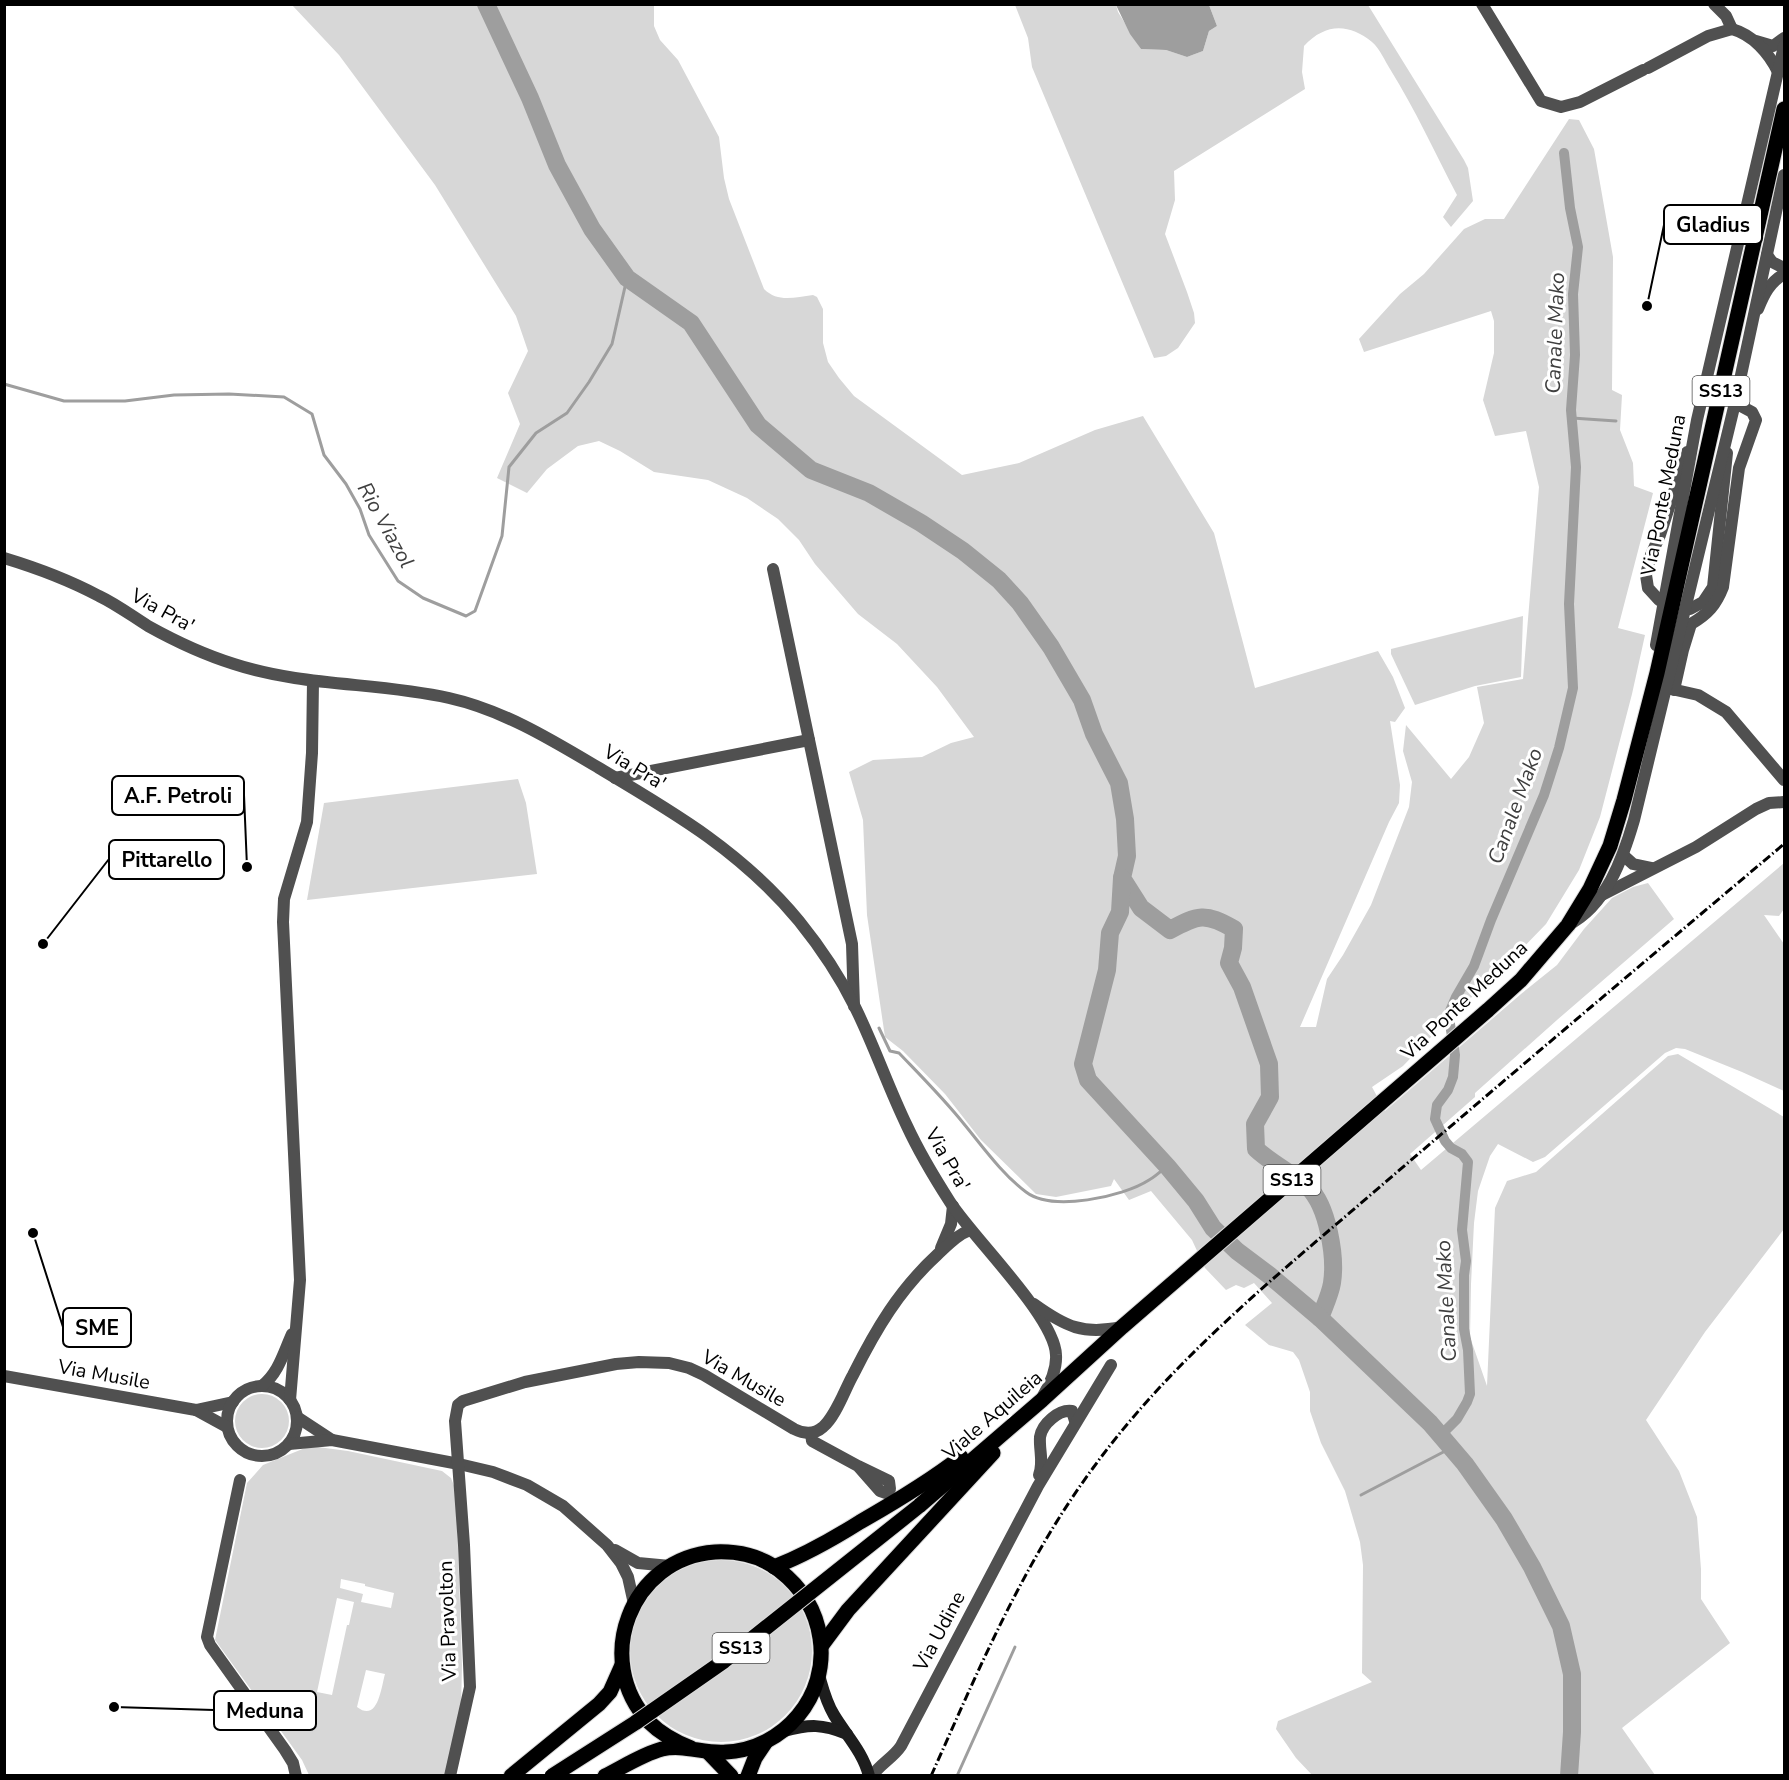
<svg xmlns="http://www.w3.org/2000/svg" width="1789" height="1780" viewBox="0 0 1789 1780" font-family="'Nunito Sans',sans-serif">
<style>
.green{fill:#d7d7d7;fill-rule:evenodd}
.water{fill:#9e9e9e}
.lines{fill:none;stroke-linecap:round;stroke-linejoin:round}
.stream{stroke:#9e9e9e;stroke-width:3}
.canal{stroke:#9e9e9e;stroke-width:10}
.river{stroke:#9e9e9e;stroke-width:18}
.primary-casing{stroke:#dbdbdb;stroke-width:17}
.minor{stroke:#505050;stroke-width:12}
.tertiary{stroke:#505050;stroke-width:12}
.secondary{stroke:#1d1d1d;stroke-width:12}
.primary{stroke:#000;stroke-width:15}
.rail{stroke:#000;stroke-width:3;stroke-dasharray:9 3 1.5 3;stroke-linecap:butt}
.primary-bridge-casing{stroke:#dbdbdb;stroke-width:17;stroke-linecap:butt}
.primary-bridge{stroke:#000;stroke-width:15}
.labels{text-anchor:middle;stroke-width:6;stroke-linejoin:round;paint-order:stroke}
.shield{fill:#fff;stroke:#4c4c4c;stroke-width:1.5}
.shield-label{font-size:18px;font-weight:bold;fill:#000}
.street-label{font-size:20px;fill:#000;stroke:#fff}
.water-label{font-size:21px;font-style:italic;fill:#3f3f3f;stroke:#fff}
.leader{fill:none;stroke:#000;stroke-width:2}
.callout-dot{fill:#000;stroke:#fff;stroke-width:2}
.callout{fill:#fff;stroke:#000;stroke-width:2}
.callout-label{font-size:21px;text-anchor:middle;font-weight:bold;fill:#000}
</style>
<rect width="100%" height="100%" fill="#fff"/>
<!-- green -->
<g class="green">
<path d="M292,5H654V26L660,40L678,60L719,137L724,178L729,199L764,289C778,303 795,297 813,295L817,297L823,309V343L828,362L839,378L854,396L962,475L1019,463L1095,430L1143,416L1214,533L1255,688L1378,651L1393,677L1405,708L1395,722L1390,721L1400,785L1399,803L1389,822L1300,1027H1316L1327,979L1343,955L1371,905L1409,807L1412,782L1403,751L1406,725L1451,779L1469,757L1484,723L1477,687L1523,679L1539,487L1526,431L1495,436L1483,400L1494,353V321L1491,311L1364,352L1359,339L1400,294L1424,274L1464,229L1485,219H1504L1569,119L1579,120L1594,149L1613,257L1612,390L1622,395L1620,430L1633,463L1634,486L1653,493L1618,628L1645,635L1632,694L1600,817L1579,870L1546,924L1493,979L1459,1008L1403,1066L1372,1087L1385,1111L1521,994L1557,965L1584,929L1612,898L1633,887L1648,883L1674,919L1557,1020L1475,1093V1097L1410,1154L1421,1170L1784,863V909L1779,916L1764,915L1784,944V1091L1742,1072L1685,1049L1676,1048L1665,1053L1545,1157L1533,1162L1498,1144L1490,1156L1478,1191L1474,1223L1471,1284L1470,1337L1487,1386L1495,1208L1507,1181L1536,1172L1668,1056L1678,1054L1784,1117V1229L1705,1332L1646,1420L1679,1471L1697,1517L1701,1569V1599L1730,1643L1622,1728L1655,1775L1313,1776L1296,1758L1276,1729L1278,1721L1372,1682L1362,1673L1363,1565L1360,1542L1345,1491L1321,1443L1310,1411V1392L1299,1360L1293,1352L1269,1345L1245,1325L1272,1303L1254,1283L1244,1288L1236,1285L1226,1290L1205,1268L1192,1240L1151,1191L1129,1200L1114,1179L1111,1186L1056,1197L1036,1194L981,1140L945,1094L903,1051L885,1037L867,915L863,820L849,772L873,760L922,757L951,743L974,737L937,687L897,644L858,614L815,564L799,540L778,519L747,498L708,480L654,472L620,451L599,441L578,446L547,469L527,493L497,478L520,424L508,393L528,351L516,316L435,185L339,55Z"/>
<path d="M1015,5H1116L1118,12L1141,49L1166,50L1187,57L1203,51L1209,31L1217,26L1209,5H1368L1464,160L1468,168L1473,201L1451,227L1443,217L1457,195C1435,153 1415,109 1390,69C1385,61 1380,49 1372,42C1349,23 1325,23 1304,46L1302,72L1305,89L1174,171L1175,200L1165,234L1187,292L1194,313L1195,323L1178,348L1166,356L1154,358L1032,67L1028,38Z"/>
<path d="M1523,616L1521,677L1475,686L1415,705L1391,654V649Z"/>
<path d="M518,779L526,803L537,874L307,900L324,803Z"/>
<circle cx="262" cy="1421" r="27"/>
<path d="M310,1446L348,1451L442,1471L451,1478L456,1491L462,1665L461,1710L445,1775H309L302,1760L215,1640L247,1483L263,1465ZM341,1579L365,1584V1586L394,1593L391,1608L361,1602L363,1594L340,1588ZM337,1598L354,1602L349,1625H347L332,1695L317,1692ZM366,1670L385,1674C381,1688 378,1723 357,1707Z"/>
<circle cx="721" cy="1651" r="91"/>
</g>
<!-- water -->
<path class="water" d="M1116,5H1209L1217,26L1209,31L1203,51L1187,57L1166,50L1141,49L1130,34Z"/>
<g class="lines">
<!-- stream -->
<g class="stream">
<path d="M4,384L64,401H125L174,395L229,394L284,397L312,414L324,455L346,484L360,509L369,535L398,581L423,598L466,616L475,611L502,536L509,467L536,433L567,413L589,382L612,344L627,278"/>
<path d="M1572,418L1616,421"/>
<path d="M879,1028L890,1051L899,1053C921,1076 944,1099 964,1124C983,1147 1002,1174 1026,1192C1052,1212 1123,1197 1149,1180C1156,1176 1161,1171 1167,1166"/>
<path d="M1361,1495L1451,1448"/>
<path d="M957,1776L1015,1647"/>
</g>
<!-- canal -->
<path class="canal" d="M1441,1435L1457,1419L1467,1402L1470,1394L1468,1350L1464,1329V1275L1466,1261L1462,1230L1468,1162L1462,1154L1451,1148L1445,1141L1435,1119L1437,1105L1448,1090L1453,1077L1455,1055L1450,1024V1011L1456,997L1474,966L1491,920L1544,795L1559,748L1573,688L1569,604L1576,467L1571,410L1575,355L1573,294L1578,247L1570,208L1564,153"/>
<!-- river -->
<g class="river">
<path d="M486,4L530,98L557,165L592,229L627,278L691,323L758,425L811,470L869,493L921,523L963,551L999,580L1020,603L1051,647L1082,700L1094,734L1119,783L1125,819L1127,856L1122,878L1141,908L1170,930C1198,915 1205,912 1234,929L1233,948L1229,963L1242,987L1269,1064L1270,1097L1255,1124L1256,1149C1272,1164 1292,1173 1308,1187C1328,1206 1336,1257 1332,1283C1330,1295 1324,1307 1320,1318"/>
<path d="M1122,878L1120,912L1110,933L1107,970L1083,1064L1088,1080L1167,1166L1196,1201L1213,1228L1237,1251L1269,1275L1320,1318L1430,1423L1465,1464L1504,1519L1532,1567L1561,1626L1572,1674V1732L1569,1776"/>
</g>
<defs>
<g id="primary">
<path d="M919,1506L1042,1400L1122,1327L1488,1010L1521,980L1568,925L1590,889L1610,846L1624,800L1657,673L1784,109"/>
<path d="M774,1567C805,1555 833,1539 860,1522C895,1502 929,1482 961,1457"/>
<path d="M822,1645L848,1610L993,1453"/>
<path d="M708,1752L731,1776"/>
<path d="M511,1776L599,1704L610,1692L622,1665"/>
<path d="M605,1776C623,1767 643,1754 662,1749C684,1744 704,1754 726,1752C784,1749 829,1696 820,1638C816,1610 801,1587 779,1570C761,1556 737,1551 715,1552C630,1558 592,1661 649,1722C661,1734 676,1742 691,1748"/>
<path d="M748,1776L755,1758L765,1743"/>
</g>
</defs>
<!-- primary casing -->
<use href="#primary" class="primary-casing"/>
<!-- minor -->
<g class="minor">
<path d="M1482,4L1541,101L1561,107L1580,102L1643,70"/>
<path d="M1714,4L1726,16L1732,29"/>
<path d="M1756,41L1773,46L1784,38"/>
<path d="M1648,68L1708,36L1732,29C1753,35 1769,53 1778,72"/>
<path d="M1767,255L1772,262L1784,268"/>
<path d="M1758,309C1764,294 1770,282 1784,274"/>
<path d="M773,569L852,944L854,1006"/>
<path d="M1659,600L1648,588L1646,575L1651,555L1660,535L1687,452"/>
<path d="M1690,609L1703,602L1713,587L1727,453"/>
<path d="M1667,688L1698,695L1726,712L1784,780"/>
<path d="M1674,690L1683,650L1691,624C1708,614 1716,605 1723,587L1739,468L1756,420L1752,412L1735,403"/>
<path d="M615,778L809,740"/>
<path d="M941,1248L951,1224L953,1206"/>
<path d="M4,1376L196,1410L233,1402"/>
<circle cx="262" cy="1421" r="35"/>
<path d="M262,1386C279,1372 283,1354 292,1334"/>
<path d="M290,1400L300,1280L283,922L284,899L307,822L312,753L313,681"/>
<path d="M196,1410L227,1427"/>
<path d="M297,1417L332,1440"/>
<path d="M811,1433L812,1441L858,1466L889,1481L890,1489L886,1493L880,1491L858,1466"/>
<path d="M289,1444L332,1440L459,1464L493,1472L527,1485L563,1506L607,1545L621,1563L628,1577L634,1604"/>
<path d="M1039,1475C1044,1462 1039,1450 1040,1437C1042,1424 1059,1409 1072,1411L1075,1421"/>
<path d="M240,1480L207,1637L210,1645L285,1750L293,1763L296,1776"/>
<path d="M615,1550L638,1563L670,1566"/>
<path d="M450,1776L470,1687L464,1545L455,1421L458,1405L463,1401L525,1382L616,1364L639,1362L669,1363L689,1368L704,1375L794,1429C804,1434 814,1435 823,1427C836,1416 845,1389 853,1375C876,1329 899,1290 937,1255C948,1245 957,1235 970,1230"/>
<path d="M872,1776C880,1764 893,1758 901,1746L1038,1486L1111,1365"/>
</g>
<!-- tertiary -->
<g class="tertiary">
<path d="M4,558C37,568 69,580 99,596C116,604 132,616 148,626C175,641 205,655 234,664C304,687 378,682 449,698C503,710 552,740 599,768C675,813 742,852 799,921C820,947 840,977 855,1007C874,1045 888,1087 907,1126C919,1152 934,1177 950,1202C973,1238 1055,1317 1056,1355C1057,1370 1050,1384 1043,1396"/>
<path d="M1656,645L1697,420L1784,46"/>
<path d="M1623,855L1633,864L1652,868"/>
<path d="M1602,895L1696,847L1756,809L1769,803L1784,802"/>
<path d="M1568,925C1606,906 1623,858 1634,820L1735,403L1784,175"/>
<path d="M1034,1304C1066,1327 1083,1335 1122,1327"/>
</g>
<!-- secondary -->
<g class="secondary">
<path d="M819,1675C823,1689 826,1702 834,1715C846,1735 863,1752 869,1776"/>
<path d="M784,1731C810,1724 822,1724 847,1734"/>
</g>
<!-- primary -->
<use href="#primary" class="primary"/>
<!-- rail -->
<path class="rail" d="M931,1776C979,1669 1023,1563 1093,1468C1173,1358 1279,1274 1382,1185C1515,1071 1650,957 1784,844"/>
<defs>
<path id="primary-bridge" d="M552,1776L635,1723L724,1661L919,1506"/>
</defs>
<!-- primary-bridge casing -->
<use href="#primary-bridge" class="primary-bridge-casing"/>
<!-- primary-bridge -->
<use href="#primary-bridge" class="primary-bridge"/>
</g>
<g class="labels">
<!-- shield labels -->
<g class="shield">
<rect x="1692.5" y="376" width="57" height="30" rx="4.5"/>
<rect x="1263.5" y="1165" width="57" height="30" rx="4.5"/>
<rect x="712.5" y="1633" width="57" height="30" rx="4.5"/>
</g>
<g class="shield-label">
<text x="1721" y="397">SS13</text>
<text x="1292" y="1186">SS13</text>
<text x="741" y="1654">SS13</text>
</g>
<!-- street labels -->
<g class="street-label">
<text transform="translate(1663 495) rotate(-79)" y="7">Via Ponte Meduna</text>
<text transform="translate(163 610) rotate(29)" y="7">Via Pra'</text>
<text transform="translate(635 767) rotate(31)" y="7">Via Pra'</text>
<text transform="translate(1464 1000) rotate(-43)" y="7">Via Ponte Meduna</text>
<text transform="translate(948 1159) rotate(60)" y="7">Via Pra'</text>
<text transform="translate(104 1374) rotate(10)" y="7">Via Musile</text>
<text transform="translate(744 1378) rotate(30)" y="7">Via Musile</text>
<text transform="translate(992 1415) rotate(-41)" y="7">Viale Aquileia</text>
<text transform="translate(447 1621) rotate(-92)" y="7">Via Pravolton</text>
<text transform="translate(939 1631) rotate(-62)" y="7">Via Udine</text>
</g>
<!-- water labels -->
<g class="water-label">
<text transform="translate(1555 333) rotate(-88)" y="7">Canale Mako</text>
<text transform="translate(386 525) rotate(61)" y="7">Rio Viazol</text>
<text transform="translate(1515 806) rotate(-70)" y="7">Canale Mako</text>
<text transform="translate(1446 1301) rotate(-93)" y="7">Canale Mako</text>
</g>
</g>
<!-- callouts -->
<path class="leader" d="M1647 306L1664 225M247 867L244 795M43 944L109 859M33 1233L63 1327M114 1707L214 1710"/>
<g class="callout-dot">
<circle cx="1647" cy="306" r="6"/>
<circle cx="247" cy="867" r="6"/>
<circle cx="43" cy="944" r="6"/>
<circle cx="33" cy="1233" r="6"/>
<circle cx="114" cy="1707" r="6"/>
</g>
<g class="callout">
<rect x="1664" y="205" width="98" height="39" rx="6"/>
<rect x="112" y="776" width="132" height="39" rx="6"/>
<rect x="109" y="840" width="115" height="39" rx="6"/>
<rect x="63" y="1308" width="68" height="39" rx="6"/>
<rect x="214" y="1691" width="102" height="39" rx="6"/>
</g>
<g class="callout-label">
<text x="1713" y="232">Gladius</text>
<text x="178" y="803">A.F. Petroli</text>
<text x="167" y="867">Pittarello</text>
<text x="97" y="1335">SME</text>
<text x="265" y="1718">Meduna</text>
</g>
<!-- border -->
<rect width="1789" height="1780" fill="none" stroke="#000000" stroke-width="12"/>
</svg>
